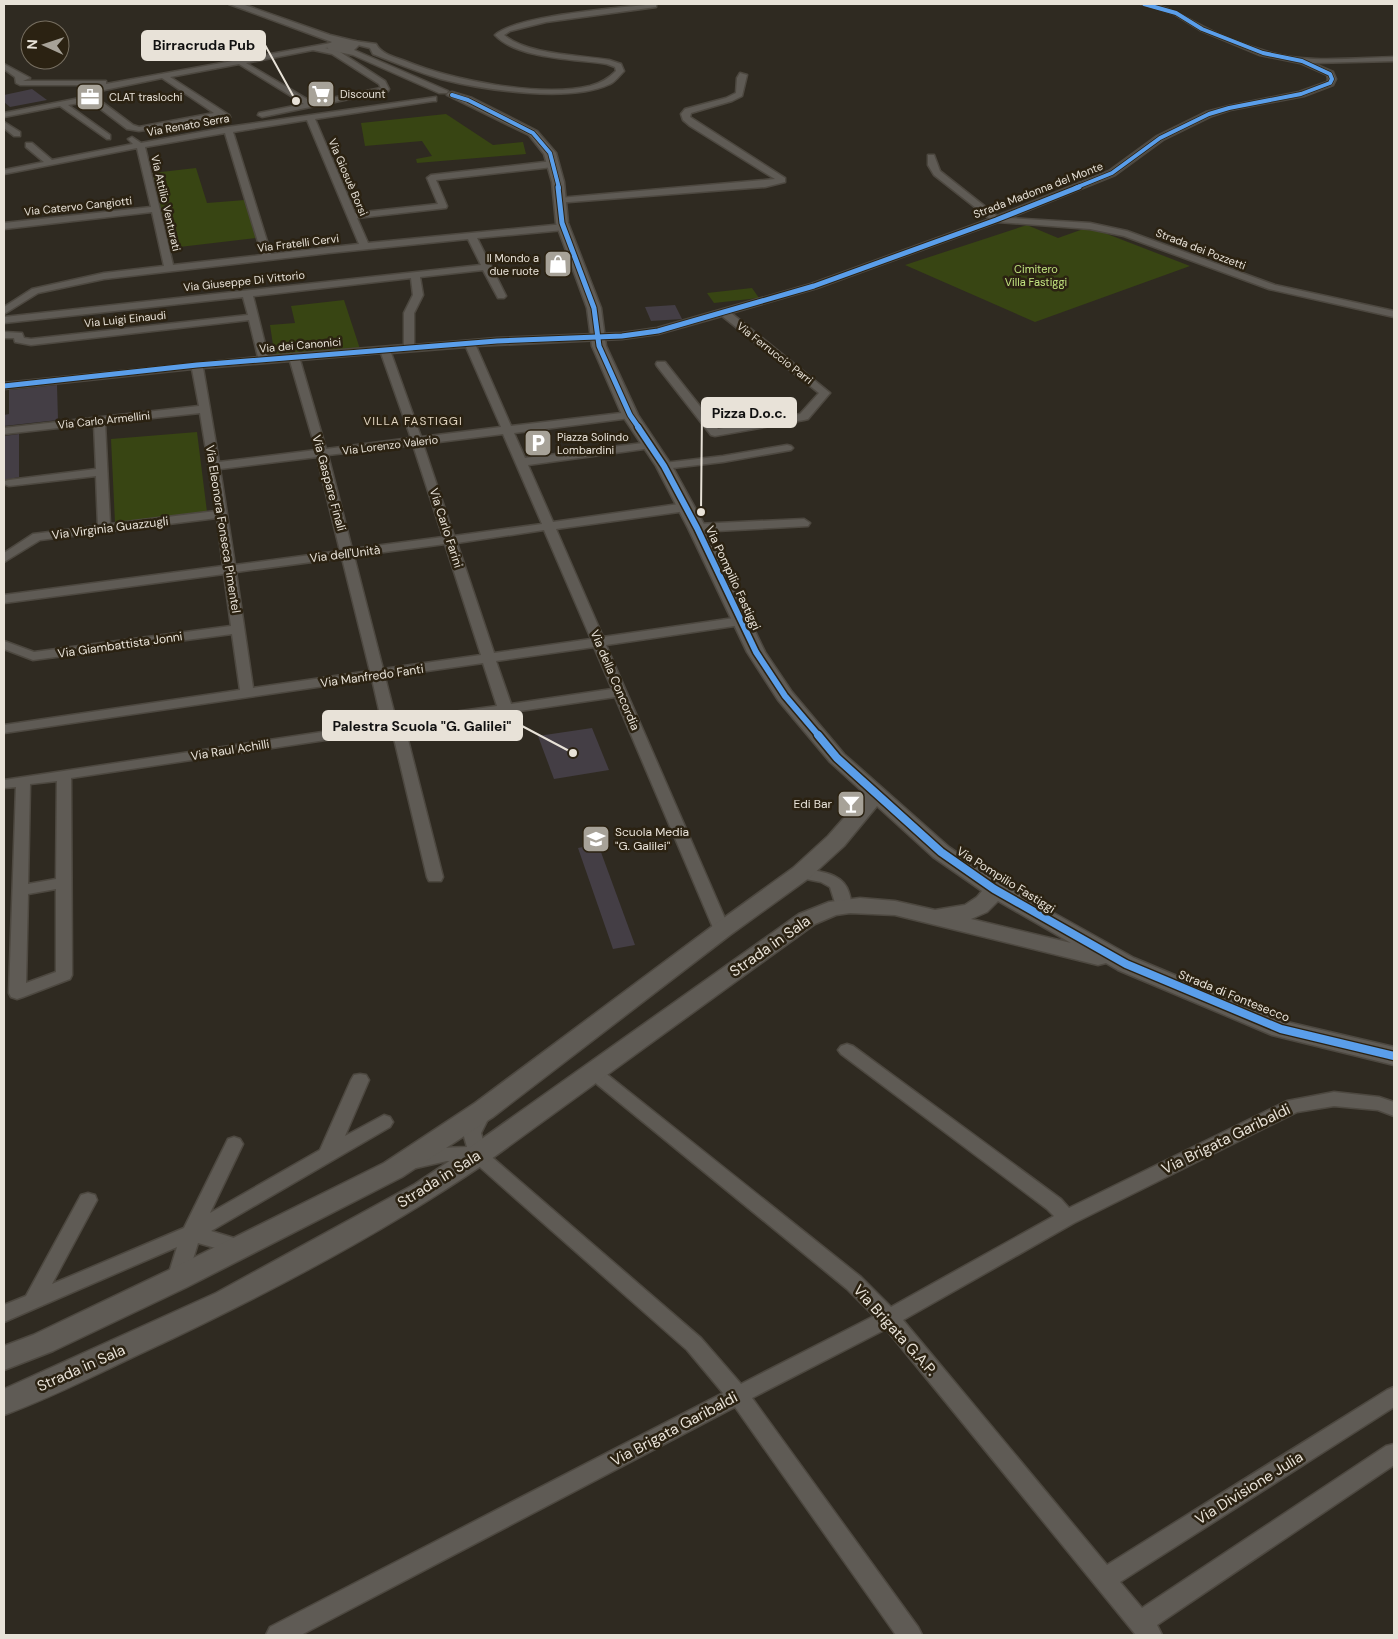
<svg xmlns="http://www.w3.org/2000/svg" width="1398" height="1639" viewBox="0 0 1398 1639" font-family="'DM Sans',sans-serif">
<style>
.green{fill:#384513}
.building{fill:#443e45}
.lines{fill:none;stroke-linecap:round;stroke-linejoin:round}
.street-casing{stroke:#4d4840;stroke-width:3}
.secondary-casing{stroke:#4d4840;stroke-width:3}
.street{fill:#5f5b55;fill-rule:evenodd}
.secondary{fill:#5f5b55;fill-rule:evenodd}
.cycleway-far3-casing{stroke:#2b2212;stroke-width:5.5}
.cycleway-far2-casing{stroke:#2b2212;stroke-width:7}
.cycleway-far1-casing{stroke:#2b2212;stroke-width:9}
.cycleway-casing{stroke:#2b2212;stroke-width:11}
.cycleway-far3{stroke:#5a9eea;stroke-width:4}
.cycleway-far2{stroke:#5a9eea;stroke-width:5}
.cycleway-far1{stroke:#5a9eea;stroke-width:6}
.cycleway{stroke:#5a9eea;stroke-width:8}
.labels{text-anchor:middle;stroke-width:5;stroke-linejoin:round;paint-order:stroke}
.far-poi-label{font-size:11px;fill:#e8e2d8;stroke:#2b2212;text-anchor:start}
.far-street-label{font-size:11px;fill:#e8e2d8;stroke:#2b2212}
.far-park-label{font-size:11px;fill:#c2e480;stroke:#2b2212}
.far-quarter-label{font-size:12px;letter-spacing:1px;fill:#dfd3bf;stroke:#2b2212}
.street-label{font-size:12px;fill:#e8e2d8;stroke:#2b2212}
.poi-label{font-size:12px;fill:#e8e2d8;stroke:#2b2212;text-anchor:end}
.near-street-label{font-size:15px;fill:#e8e2d8;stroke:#2b2212}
.leader{fill:none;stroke:#e8e2d8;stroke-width:2}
.callout-dot{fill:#e8e2d8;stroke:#2b2212;stroke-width:2}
.callout{fill:#e8e2d8;stroke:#e8e2d8;stroke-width:2}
.callout-label{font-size:14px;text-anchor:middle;font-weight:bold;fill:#111}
</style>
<rect width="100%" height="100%" fill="#2f2a21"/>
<!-- green -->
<g class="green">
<path d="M446,114L493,145L523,142L526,154L417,163L416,159L432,156L422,141L365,146L361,123Z"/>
<path d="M196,168L207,203L245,200L257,238L171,248L152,173Z"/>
<path d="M1027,225L1058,238L1089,227L1190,266L1035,322L905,265Z"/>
<path d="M752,288L759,298L714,303L707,293Z"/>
<path d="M344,300L360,349L275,358L270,325L295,323L291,306Z"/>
<path d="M197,432L207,512L115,523L111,439Z"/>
</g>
<!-- building -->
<g class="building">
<path d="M32,89L47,100L10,107L4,102V95Z"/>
<path d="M675,305L682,319L651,321L645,307Z"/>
<path d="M57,385L58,420L4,426V415L9,414V390Z"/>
<path d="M19,434V477L4,480V436Z"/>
<path d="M592,728L609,770L554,779L538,736Z"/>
<path d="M598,844L635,945L613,949L578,848Z"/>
</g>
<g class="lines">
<defs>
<g id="street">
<path d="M654,4L656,5V7L546,22L510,31L504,35C527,55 579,55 609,60L621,64L624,71C620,75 615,82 610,84C570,103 484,90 441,79C418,72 396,63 373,54L370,48L350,43L354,41L376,44C381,54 394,57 405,61C451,80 541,98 590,86C601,83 608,79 616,71L615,67L607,64C576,59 517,59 495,35C517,15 621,8 654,4Z"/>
<path d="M1141,4C1168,4 1181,16 1204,27C1223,37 1245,45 1265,51C1306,64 1351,58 1394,57V61L1312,63L1333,72L1336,79L1333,85L1304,96L1230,110L1212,116L1163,140L1115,175L1009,218L1090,223L1127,231L1275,285L1394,311V317L1269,289L1124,236L1090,229L998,222L817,288L731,313L830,393L808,419L804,420L715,436L711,435L657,366L656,364L657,362H665L718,429L800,414L819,393L722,316L658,334L622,339L476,346L511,426L630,412L635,415L630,418L514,433L525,458L651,442L657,445L651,448L528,465L553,522L686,503L692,507L686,511L556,529L603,637L741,617L747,621L741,625L606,645L730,930L728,934L722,935L716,934L714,930L615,697L405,728L443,877L441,881H429L427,877L392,730L71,778L72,975L70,979L23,997L17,999L11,997L9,993L16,787L4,788V780L382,723L372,679L4,733V725L240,690L232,634L33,660L4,649V641L34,652L231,626L224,574L4,603V595L223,566L217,518L40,540L4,562V553L33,534L98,526L96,476L9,486L4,484L5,481L9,480L96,469L94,424L4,434V428L199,406L192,369L4,389V383L258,357L249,320L31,345L15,342L14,338H4V332L22,333L24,338L31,339L248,315L243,297L4,323V317L481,265L468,239L329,253L104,279L38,293L4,314V307L32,289L104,273L164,266L152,212L4,229V223L151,207L137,148L4,174V170L44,162L26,147V143H32L52,160L133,144L128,139L132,137L141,143L228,127L436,97V101H433L315,119L355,213L438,204L427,178L431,175L553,161L557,164L553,167L436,180L447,206L446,208L357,218L368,243L564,224L568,227L564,230L477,238L506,296L504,298H498L483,270L420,277L423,295L414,313V345L497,338L622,333L657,328L811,284L990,219L934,175L928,165V155H934L940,171L997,216L1109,171L1157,136L1206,112L1229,106L1299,92L1327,82L1328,79L1327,75L1300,63L1260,55L1200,30L1174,14ZM307,120L359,244L271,254L233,132ZM225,133L262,255L173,265L145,147ZM411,278L413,295L404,313V345L268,356L253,296ZM466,347L501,427L421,437L391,353ZM381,353L411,438L326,449L300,360ZM290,361L316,450L219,462L203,368ZM200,413L216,511L110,524L105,423ZM503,434L542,524L454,536L423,444ZM413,445L443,537L352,549L328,455ZM317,457L340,551L235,565L220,469ZM544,530L591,639L494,653L457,543ZM445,544L481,655L383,669L354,556ZM342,558L370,671L253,688L236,572ZM594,647L612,689L511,704L496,661ZM483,663L497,706L396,720L385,677ZM57,781L56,879L28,884L30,784ZM56,889V972L26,983L28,894Z"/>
<path d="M331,43H334V47L325,48L337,50L385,81L389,89L388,91L262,117L258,115L259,113L304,104L239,64L170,77L229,115L230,117L226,119L220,117L139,131L127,129L90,101L68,105L110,135V139H107L60,106L4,117V113L85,97L82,94L83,90L100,85H20L16,83L15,77L4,69V64L30,78L23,81H106V84ZM313,50L332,54L379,84L381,88L312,102L246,63ZM162,78L214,113L139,127L133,125L90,93Z"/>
<path d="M740,73L747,75L742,96L732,101L691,113L690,117L785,178V182L765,187L556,203V199L559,198L775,179L690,126L683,120L681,114L685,109L726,98L736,93L737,78Z"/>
<path d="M4,122L20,132V136H14L4,128Z"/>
<path d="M787,445L791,446L793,448L791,450L723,462L664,469L658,466L664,463L723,456Z"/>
<path d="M804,519L810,523L808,526L697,532L691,528L697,524Z"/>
<path d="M801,868C819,872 843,872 849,893C851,899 852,904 849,909L843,910L837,909L830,887L821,882L796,877L793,873L796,869Z"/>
<path d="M847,1044L853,1046L1061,1199L1069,1208L1287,1101L1334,1092L1379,1097L1394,1102V1116L1378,1110L1334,1106L1297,1112L1074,1223L903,1320L1107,1565L1387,1390L1394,1387V1407L1120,1582L1142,1608L1386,1446L1394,1444V1465L1157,1625L1162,1635H1136L886,1329L752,1398L918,1627L922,1635H896L735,1407L301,1635H266L270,1627L723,1393L687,1350L473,1161H447L416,1168L409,1166L407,1161L409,1156L439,1148L467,1147L463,1133L477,1106L483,1104L489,1106L492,1111L481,1133L486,1152L701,1338L741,1384L874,1316L847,1289L587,1076L584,1072L587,1068L593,1066L599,1068L861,1277L891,1307L1054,1216L1047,1209L841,1054L838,1050L841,1046Z"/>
<path d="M360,1074L366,1075L369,1080L345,1136L384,1115L390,1117L393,1122L390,1127L211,1231L247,1242L250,1247L247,1252L240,1255L198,1243L187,1279L184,1285L177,1287L170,1285L167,1279L177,1247L4,1322V1305L26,1296L81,1195L88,1193L95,1195L97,1200L52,1284L184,1228L228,1139L234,1137L240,1139L243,1144L210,1213L320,1150L351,1080L354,1075Z"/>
</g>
<g id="secondary">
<path d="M229,4H242L330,35L359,42L360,44L354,50L448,91L447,93H439L353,55L329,50L326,45L332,42Z"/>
<path d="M452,92L472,98L537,131L556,153L564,182L568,223L601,308L606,346L638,415L672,466L706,528L765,652L792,692L844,754L949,847L1002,884L1134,958L1287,1022L1394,1047V1065L1272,1035L1118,970L1106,963L1098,965L895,915L850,913L836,915L815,924L487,1162C380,1235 263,1296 146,1351C99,1373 53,1397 4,1415V1389L216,1293L415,1184L469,1148L799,914L829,902L860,898L895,901L935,910L965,905L977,897L982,891L933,857L877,806L844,846L809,878L730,935L493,1117L402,1177L187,1287L53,1351L4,1370V1346L33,1335L167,1271L384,1163L475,1103L714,925L793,868L828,836L865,794L830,762L778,700L747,652L688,528L656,466L622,415L592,346L587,308L556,223L552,182L544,154L529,135L447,95L448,93ZM998,901L1071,943L971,919L987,912Z"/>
</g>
</defs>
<!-- street casing -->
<use href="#street" class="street-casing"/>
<!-- secondary casing -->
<use href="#secondary" class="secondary-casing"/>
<!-- street -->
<use href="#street" class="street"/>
<!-- secondary -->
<use href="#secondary" class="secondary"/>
<defs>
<g id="cycleway-far3">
<path d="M452,95L468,100L533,133L550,153L559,188"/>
<path d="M1075,188L1112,173L1160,138L1209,114L1229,108L1301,94L1330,83L1332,79L1330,74L1302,61L1263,53L1202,29L1176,13L1144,4"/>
</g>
<g id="cycleway-far2">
<path d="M558,187L562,223L594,308L599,346L630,415L639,428"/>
<path d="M4,386L197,365L497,341L622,336L658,331L814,286L996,220L1079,187"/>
</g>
<path id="cycleway-far1" d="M638,427L664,466L697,528L756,652L785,696L819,736"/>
<path id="cycleway" d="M818,735L837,758L941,852L994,889L1126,964L1281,1029L1394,1056"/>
</defs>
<!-- cycleway-far3 casing -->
<use href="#cycleway-far3" class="cycleway-far3-casing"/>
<!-- cycleway-far2 casing -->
<use href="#cycleway-far2" class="cycleway-far2-casing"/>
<!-- cycleway-far1 casing -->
<use href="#cycleway-far1" class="cycleway-far1-casing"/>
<!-- cycleway casing -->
<use href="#cycleway" class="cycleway-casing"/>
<!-- cycleway-far3 -->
<use href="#cycleway-far3" class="cycleway-far3"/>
<!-- cycleway-far2 -->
<use href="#cycleway-far2" class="cycleway-far2"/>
<!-- cycleway-far1 -->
<use href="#cycleway-far1" class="cycleway-far1"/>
<!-- cycleway -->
<use href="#cycleway" class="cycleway"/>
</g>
<!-- icons -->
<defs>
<symbol id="supermarket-square" viewBox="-11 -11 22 22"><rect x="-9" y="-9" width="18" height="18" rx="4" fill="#a7a298" stroke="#2b2212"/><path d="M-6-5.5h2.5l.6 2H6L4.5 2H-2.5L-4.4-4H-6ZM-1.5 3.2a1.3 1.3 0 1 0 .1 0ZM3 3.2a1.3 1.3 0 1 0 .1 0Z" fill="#fff"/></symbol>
<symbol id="office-square" viewBox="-11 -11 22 22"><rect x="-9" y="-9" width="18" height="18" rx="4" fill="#a7a298" stroke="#2b2212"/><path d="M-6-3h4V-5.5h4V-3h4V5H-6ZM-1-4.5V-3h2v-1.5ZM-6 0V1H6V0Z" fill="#fff"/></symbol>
<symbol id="shop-square" viewBox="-11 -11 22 22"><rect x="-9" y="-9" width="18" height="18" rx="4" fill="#a7a298" stroke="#2b2212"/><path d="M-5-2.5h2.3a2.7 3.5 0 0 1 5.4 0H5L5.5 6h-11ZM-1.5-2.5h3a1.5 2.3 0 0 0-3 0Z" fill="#fff"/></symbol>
<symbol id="parking-square" viewBox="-11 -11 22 22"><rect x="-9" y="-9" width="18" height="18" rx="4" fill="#a7a298" stroke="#2b2212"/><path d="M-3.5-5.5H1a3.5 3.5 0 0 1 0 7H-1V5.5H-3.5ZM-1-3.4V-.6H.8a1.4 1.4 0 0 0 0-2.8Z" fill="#fff"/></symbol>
<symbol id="bar-square" viewBox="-11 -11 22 22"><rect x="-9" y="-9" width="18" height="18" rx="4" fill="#a7a298" stroke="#2b2212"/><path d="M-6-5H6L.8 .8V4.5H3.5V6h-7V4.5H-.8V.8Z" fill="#fff"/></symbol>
<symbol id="school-square" viewBox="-11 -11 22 22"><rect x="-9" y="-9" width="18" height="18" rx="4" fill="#a7a298" stroke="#2b2212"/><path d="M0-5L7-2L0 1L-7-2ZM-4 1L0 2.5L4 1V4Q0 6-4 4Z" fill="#fff"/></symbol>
</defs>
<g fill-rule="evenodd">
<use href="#supermarket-square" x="305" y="78" width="32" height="32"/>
<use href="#office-square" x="74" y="81" width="32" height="32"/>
<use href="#shop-square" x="542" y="248" width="32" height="32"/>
<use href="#parking-square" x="522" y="427" width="32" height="32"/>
<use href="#bar-square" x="835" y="788" width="32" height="32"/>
<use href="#school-square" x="580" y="823" width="32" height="32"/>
</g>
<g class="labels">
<!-- far-poi labels -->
<g class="far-poi-label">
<text x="340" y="98">Discount</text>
<text x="109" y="101">CLAT traslochi</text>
<text x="539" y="262" text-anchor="end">Il Mondo a<tspan x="539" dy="13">due ruote</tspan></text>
<text x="557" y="441">Piazza Solindo<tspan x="557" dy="13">Lombardini</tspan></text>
</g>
<!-- far-street labels -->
<g class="far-street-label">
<text transform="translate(188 125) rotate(-10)" y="4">Via Renato Serra</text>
<text transform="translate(348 177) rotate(67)" y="4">Via Giosuè Borsi</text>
<text transform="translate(1038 190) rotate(-21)" y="4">Strada Madonna del Monte</text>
<text transform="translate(166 203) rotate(77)" y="4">Via Attilio Venturati</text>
<text transform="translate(78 206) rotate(-6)" y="4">Via Catervo Cangiotti</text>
<text transform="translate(298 243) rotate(-7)" y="4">Via Fratelli Cervi</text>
<text transform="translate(1201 249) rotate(21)" y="4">Strada dei Pozzetti</text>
<text transform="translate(244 281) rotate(-6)" y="4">Via Giuseppe Di Vittorio</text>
<text transform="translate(125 319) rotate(-6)" y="4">Via Luigi Einaudi</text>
<text transform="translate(300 345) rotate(-5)" y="4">Via dei Canonici</text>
<text transform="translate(775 353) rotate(38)" y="4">Via Ferruccio Parri</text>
<text transform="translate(104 420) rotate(-6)" y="4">Via Carlo Armellini</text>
<text transform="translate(390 445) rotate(-7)" y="4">Via Lorenzo Valerio</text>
</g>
<!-- far-park labels -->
<g class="far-park-label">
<text x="1036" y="273">Cimitero<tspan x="1036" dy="13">Villa Fastiggi</tspan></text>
</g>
<!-- far-quarter labels -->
<g class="far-quarter-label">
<text x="413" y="425">VILLA FASTIGGI</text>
</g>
<!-- street labels -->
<g class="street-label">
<text transform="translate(329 483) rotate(75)" y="4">Via Gaspare Finali</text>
<text transform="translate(110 528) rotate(-7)" y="4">Via Virginia Guazzugli</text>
<text transform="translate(446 528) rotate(72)" y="4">Via Carlo Farini</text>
<text transform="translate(223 529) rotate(81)" y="4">Via Eleonora Fonseca Pimentel</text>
<text transform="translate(345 554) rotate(-7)" y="4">Via dell'Unità</text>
<text transform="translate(733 578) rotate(65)" y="4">Via Pompilio Fastiggi</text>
<text transform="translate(120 645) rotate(-8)" y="4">Via Giambattista Jonni</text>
<text transform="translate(372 676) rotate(-8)" y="4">Via Manfredo Fanti</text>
<text transform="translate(615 680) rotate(67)" y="4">Via della Concordia</text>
<text transform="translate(230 750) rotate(-9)" y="4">Via Raul Achilli</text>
<text transform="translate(1006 880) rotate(32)" y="4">Via Pompilio Fastiggi</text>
<text transform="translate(1234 996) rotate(22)" y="4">Strada di Fontesecco</text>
</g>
<!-- poi labels -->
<g class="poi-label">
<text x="832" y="808">Edi Bar</text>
<text x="615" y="836" text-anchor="start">Scuola Media<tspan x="615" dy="14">"G. Galilei"</tspan></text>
</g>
<!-- near-street labels -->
<g class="near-street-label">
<text transform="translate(770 946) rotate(-35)" y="5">Strada in Sala</text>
<text transform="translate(1226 1139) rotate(-26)" y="5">Via Brigata Garibaldi</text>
<text transform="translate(439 1179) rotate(-32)" y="5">Strada in Sala</text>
<text transform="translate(895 1330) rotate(48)" y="5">Via Brigata G.A.P.</text>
<text transform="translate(81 1368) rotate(-24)" y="5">Strada in Sala</text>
<text transform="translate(674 1429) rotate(-28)" y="5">Via Brigata Garibaldi</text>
<text transform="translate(1249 1488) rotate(-32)" y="5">Via Divisione Julia</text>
</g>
</g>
<!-- callouts -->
<path class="leader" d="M296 101L265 45M701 512L702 413M573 753L522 726"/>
<g class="callout-dot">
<circle cx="296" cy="101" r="5"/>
<circle cx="701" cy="512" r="5"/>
<circle cx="573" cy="753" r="5"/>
</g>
<g class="callout">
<rect x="142" y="31" width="123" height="29" rx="5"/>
<rect x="702" y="398" width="94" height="29" rx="5"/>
<rect x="323" y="711" width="199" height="29" rx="5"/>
</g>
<g class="callout-label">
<text x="204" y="50">Birracruda Pub</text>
<text x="749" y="418">Pizza D.o.c.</text>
<text x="422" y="731">Palestra Scuola "G. Galilei"</text>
</g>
<!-- border -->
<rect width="1398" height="1639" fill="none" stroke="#e8e2d8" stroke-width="10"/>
<!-- north arrow -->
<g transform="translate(45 45) rotate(273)"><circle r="24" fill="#2b2212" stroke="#776f61"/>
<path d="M0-4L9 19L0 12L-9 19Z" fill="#a7a298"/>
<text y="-8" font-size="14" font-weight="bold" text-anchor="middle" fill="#e8e2d8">N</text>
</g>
</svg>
